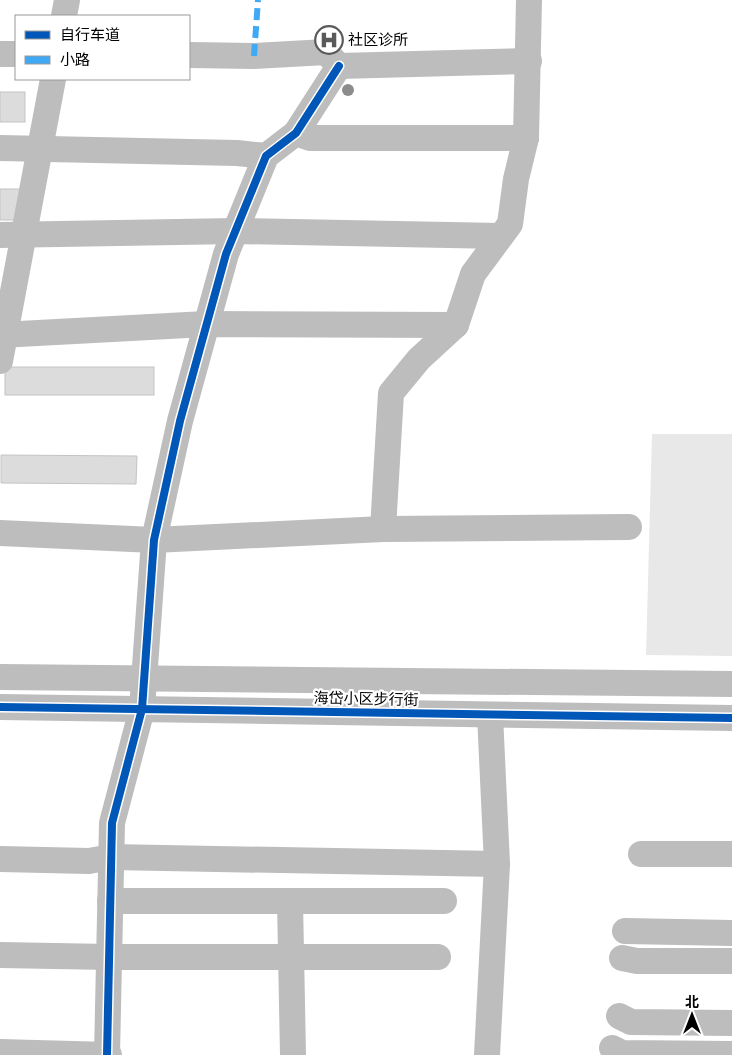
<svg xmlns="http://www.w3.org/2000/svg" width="732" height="1055" viewBox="0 0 732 1055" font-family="'Roboto Condensed','Noto Sans SC',sans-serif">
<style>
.green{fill:#e8e8e8}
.building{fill:#dcdcdc;stroke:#c4c4c4}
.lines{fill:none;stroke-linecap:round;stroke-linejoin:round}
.minor{stroke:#bdbdbd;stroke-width:26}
.quiet{stroke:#3fa9f5;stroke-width:6;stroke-dasharray:12 6;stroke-linecap:butt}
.cycleway-casing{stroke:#fff;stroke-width:11}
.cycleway{stroke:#0057b8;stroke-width:8}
.tree{fill:#8c8c8c}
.labels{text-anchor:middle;stroke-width:4.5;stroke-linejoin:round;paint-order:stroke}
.poi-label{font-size:15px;fill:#000;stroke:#fff;text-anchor:start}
.street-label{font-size:15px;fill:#000;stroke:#fff}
</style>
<rect width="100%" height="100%" fill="#fff"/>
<!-- green -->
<path class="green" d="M652,434H732V656L646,655Z"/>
<!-- building -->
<g class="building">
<rect x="0" y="92" width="25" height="30"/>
<rect x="0" y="189" width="22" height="31"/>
<rect x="5" y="367" width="149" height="28"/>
<path d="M1,455L137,456L136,484L1,483Z"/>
</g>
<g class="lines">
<!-- minor -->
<g class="minor">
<path d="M64,16L67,0"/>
<path d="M0,54H16"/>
<path d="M189,55L254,56L326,52L339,66L529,61"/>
<path d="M296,133L310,138H526"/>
<path d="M0,148L237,153L266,156"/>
<path d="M0,235L236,231L501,236"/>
<path d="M0,335L206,324L456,325"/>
<path d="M0,361L53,79"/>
<path d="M383,529L391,393L419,359L456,325L473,274L510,224L516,179L526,138L529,0"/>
<path d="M0,533L154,540L383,529L629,527"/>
<path d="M0,677L732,684"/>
<path d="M0,707L732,718"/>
<path d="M641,854H732"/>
<path d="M0,859L89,861L111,857L497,864"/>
<path d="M110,901H444"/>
<path d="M290,901L293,1055"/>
<path d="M625,931L732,933"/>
<path d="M0,955L109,957H438"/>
<path d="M622,958L637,961H732"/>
<path d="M619,1016L631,1022L732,1023"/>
<path d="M612,1048L622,1053L732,1054"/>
<path d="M0,1052L109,1055"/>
<path d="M107,1055L112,823L142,709L154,540L180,421L226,254L266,156L296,133L339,66"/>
<path d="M487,1055L497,864L490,715"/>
</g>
<!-- quiet -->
<path class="quiet" d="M254,56L258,0"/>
<defs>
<g id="cycleway">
<path d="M0,707L732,718"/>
<path d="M107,1055L112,823L142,709L154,540L180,421L226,254L266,156L296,133L339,66"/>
</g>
</defs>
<!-- cycleway casing -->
<use href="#cycleway" class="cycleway-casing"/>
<!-- cycleway -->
<use href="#cycleway" class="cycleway"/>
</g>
<!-- trees -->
<circle class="tree" cx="348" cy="90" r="6"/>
<!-- icons -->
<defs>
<symbol id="hospital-ring" viewBox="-11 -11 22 22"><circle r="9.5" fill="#fff" stroke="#595959" stroke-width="1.5"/><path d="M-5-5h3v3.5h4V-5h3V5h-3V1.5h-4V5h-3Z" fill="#595959"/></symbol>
</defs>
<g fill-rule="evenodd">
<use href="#hospital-ring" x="313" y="24" width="32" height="32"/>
</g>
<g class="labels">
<!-- poi labels -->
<g class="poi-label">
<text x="348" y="45">社区诊所</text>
</g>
<!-- street labels -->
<g class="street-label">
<text transform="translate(366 699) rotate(1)" y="5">海岱小区步行街</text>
</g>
</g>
<!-- legend -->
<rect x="15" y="15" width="175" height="65" fill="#ffffff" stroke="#999999"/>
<rect x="25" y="31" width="25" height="8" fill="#0057b8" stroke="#999999"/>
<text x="60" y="40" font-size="15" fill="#000000">自行车道</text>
<rect x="25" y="56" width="25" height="8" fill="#3fa9f5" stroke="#999999"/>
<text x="60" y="65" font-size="15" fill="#000000">小路</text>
<!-- north arrow -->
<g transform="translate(692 1015)" stroke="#ffffff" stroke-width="4" paint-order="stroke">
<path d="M0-4L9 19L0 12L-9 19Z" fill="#000000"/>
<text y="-8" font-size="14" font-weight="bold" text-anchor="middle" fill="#000000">北</text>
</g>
</svg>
